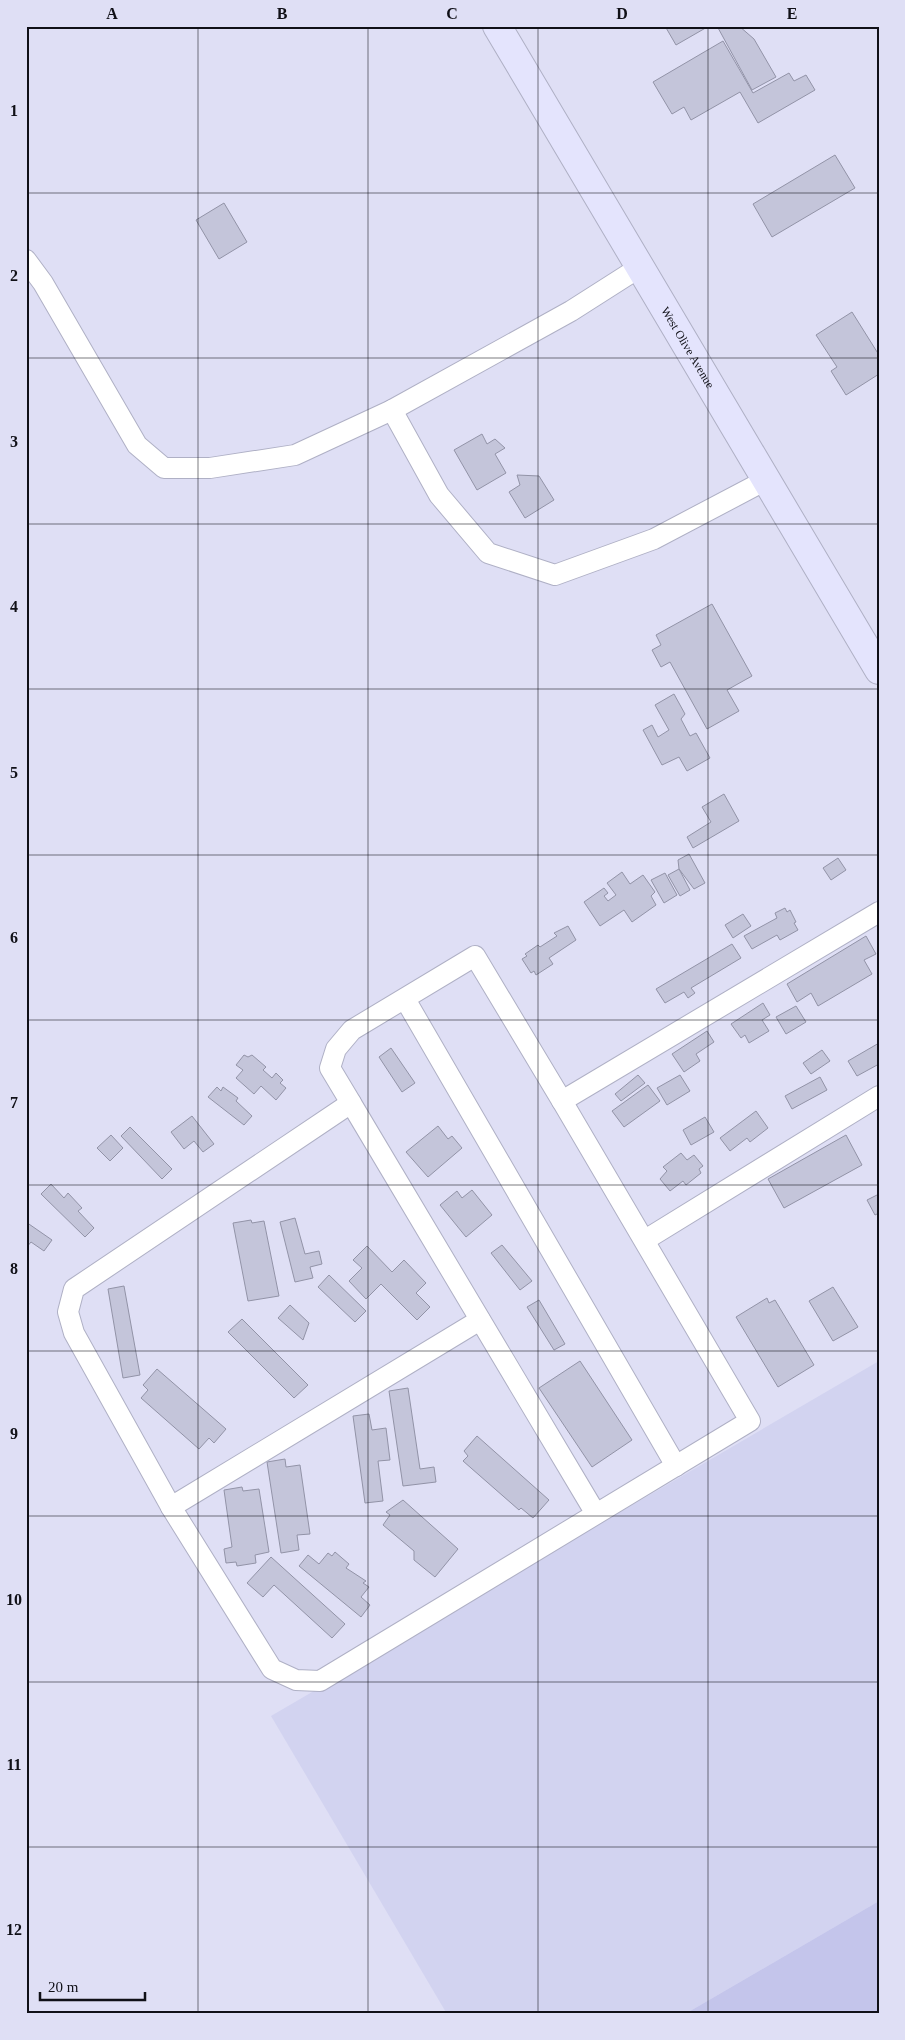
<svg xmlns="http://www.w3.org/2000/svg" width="905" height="2040" viewBox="0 0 905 2040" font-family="Georgia,serif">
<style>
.built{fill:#d2d3f0}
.green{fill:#c4c5eb}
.building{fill:#c4c5da;stroke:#9293a7}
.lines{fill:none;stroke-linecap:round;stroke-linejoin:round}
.service-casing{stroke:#afb0c5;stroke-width:22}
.secondary-casing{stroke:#afb0c5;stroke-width:30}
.service{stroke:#fff;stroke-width:20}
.secondary{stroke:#e4e4fd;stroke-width:28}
.grid{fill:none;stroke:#101017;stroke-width:1;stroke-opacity:0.55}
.labels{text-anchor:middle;stroke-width:4;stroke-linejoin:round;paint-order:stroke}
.street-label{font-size:12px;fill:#101017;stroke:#dfdff5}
.neatline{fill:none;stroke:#101017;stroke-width:2}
.grid-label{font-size:16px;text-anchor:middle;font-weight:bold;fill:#101017}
</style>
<rect width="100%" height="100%" fill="#dfdff5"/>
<!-- built -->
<path class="built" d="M879,1361V1901L685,2014H447L271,1716Z"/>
<!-- green -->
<path class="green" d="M879,1901V2014H685Z"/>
<!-- building -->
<g class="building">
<path d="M665,26H709L676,45Z"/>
<path d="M717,26H739L754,39L776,77L752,90Z"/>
<path d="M723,41L753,93L789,73L794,81L806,75L815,90L758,123L740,92L691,120L684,107L672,114L653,82Z"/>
<path d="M835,155L855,188L772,237L753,204Z"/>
<path d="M224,203L247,242L219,259L196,220Z"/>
<path d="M852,312L879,355V374L846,395L831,371L837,367L816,335Z"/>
<path d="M482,434L487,444L495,439L505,448L495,454L506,473L477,490L454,450Z"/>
<path d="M517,475L539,476L554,500L525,518L509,492L520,485Z"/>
<path d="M712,604L752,676L727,690L739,711L707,729L670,662L661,667L652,650L661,645L656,635Z"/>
<path d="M674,694L685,714L681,719L690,736L696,733L710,758L687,771L679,757L662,765L643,730L652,725L658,737L669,730L655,705Z"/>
<path d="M724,794L739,821L693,848L687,837L711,822L702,807Z"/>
<path d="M689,854L705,883L694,889L679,869L678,860Z"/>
<path d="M838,858L846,870L831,880L823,868Z"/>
<path d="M679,869L690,890L680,896L668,875Z"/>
<path d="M622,872L630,884L643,875L655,892L651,896L656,905L632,922L624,910L600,926L584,902L604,888L608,893L604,896L608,901L616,895L607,883Z"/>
<path d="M665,873L677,895L664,903L651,880Z"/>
<path d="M785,908L787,912L790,910L796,922L794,923L798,930L780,940L777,935L752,949L744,936L777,918L775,913Z"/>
<path d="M743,914L751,926L733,938L725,925Z"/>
<path d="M568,926L576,940L549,958L553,964L536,975L534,971L531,973L522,959L527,956L525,954L538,945L540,947L557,936L554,933Z"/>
<path d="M866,936L876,954L864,960L872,974L818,1006L811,993L797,1002L787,984Z"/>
<path d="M732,944L741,958L691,988L695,993L688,998L684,992L665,1003L656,989Z"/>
<path d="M763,1003L770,1015L762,1020L769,1031L749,1043L745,1035L741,1038L731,1024Z"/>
<path d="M796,1006L806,1022L786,1034L776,1017Z"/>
<path d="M707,1031L714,1042L696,1054L700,1061L684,1072L672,1054Z"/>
<path d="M879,1043V1064L857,1076L848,1061Z"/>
<path d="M391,1048L415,1083L402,1092L379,1057Z"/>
<path d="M822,1050L830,1061L811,1074L803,1063Z"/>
<path d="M244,1055L248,1057L252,1055L266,1067L263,1070L272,1078L276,1073L283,1080L280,1083L286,1088L276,1100L261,1086L254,1094L236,1078L243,1070L236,1065Z"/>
<path d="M638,1075L645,1083L621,1101L615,1094Z"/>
<path d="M680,1075L690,1091L667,1105L657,1088Z"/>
<path d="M820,1077L827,1090L792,1109L785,1096Z"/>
<path d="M648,1085L660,1101L624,1127L612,1111Z"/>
<path d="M217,1087L221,1091L223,1087L238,1098L236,1101L252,1116L244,1125L208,1097Z"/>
<path d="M756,1111L768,1128L750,1142L747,1138L730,1151L720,1138Z"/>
<path d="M192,1116L214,1144L203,1152L194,1141L184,1149L171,1132Z"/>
<path d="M705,1117L714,1132L691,1145L683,1130Z"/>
<path d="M438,1126L448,1139L452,1136L462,1148L428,1177L406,1152Z"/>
<path d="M130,1127L172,1169L162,1179L121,1136Z"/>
<path d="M111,1135L123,1148L110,1161L97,1148Z"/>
<path d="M846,1135L862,1165L784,1208L768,1179Z"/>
<path d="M681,1153L687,1160L694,1155L703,1166L699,1169L701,1173L686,1185L683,1181L670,1191L660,1179L667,1171L663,1167Z"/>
<path d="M51,1184L64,1198L68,1193L82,1208L78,1211L94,1228L85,1237L41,1194Z"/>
<path d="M472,1190L492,1215L466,1237L440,1205L457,1191L462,1198Z"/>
<path d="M879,1194V1213L875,1215L867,1200Z"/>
<path d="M295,1218L305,1254L319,1251L322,1264L310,1267L313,1278L295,1282L280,1222Z"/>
<path d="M251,1220L252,1223L264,1221L279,1296L248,1301L233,1223Z"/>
<path d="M26,1222L52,1240L44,1251L31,1242L26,1248Z"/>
<path d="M502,1245L532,1281L520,1290L491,1253Z"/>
<path d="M367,1246L392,1272L404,1260L426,1283L416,1293L430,1307L417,1320L381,1284L366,1299L349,1281L362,1268L353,1260Z"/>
<path d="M329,1275L366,1311L355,1322L318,1287Z"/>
<path d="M124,1286L140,1375L123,1378L108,1289Z"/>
<path d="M833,1287L858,1327L833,1341L809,1301Z"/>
<path d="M767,1298L769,1303L775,1300L814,1365L778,1387L736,1317Z"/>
<path d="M539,1300L565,1344L554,1350L527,1307Z"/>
<path d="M290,1305L309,1323L303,1340L278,1318Z"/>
<path d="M242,1319L308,1385L294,1398L228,1332Z"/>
<path d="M580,1361L632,1440L592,1467L539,1388Z"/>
<path d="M157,1369L226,1429L214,1443L209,1438L199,1449L141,1398L148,1390L143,1385Z"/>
<path d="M408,1388L420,1469L434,1467L436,1482L403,1486L389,1391Z"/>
<path d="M369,1414L372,1430L386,1428L390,1460L378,1461L383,1501L365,1503L353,1416Z"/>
<path d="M477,1436L549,1500L533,1518L521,1508L519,1510L463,1461L468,1456L464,1451Z"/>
<path d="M285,1459L286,1467L300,1465L310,1534L297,1535L299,1550L281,1553L267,1462Z"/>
<path d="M242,1487L243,1491L259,1489L269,1552L255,1555L256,1563L237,1566L236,1562L226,1563L224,1549L232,1547L224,1490Z"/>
<path d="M403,1500L458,1549L435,1577L414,1560V1551L383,1525L390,1515L386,1512Z"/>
<path d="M335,1552L349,1564L346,1568L366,1581L363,1583L369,1587L361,1597L370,1605L361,1617L299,1566L308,1555L319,1564L328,1553L332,1556Z"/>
<path d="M271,1557L345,1624L332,1638L274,1585L263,1597L247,1583Z"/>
</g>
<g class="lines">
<defs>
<g id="service">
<path d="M26,260L43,283L137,445L164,468H210L295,455L392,410L571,311L640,267"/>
<path d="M392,410L439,495L488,553L555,575L654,539L766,480"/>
<path d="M405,999L676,1466"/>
<path d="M351,1103L330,1068L336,1049L352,1030L475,956L562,1101"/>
<path d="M645,1240L879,1096"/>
<path d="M171,1507L480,1320"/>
<path d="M596,1514L351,1103L74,1289L68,1312L74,1333L171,1507L272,1669L296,1680L320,1681L750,1421L562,1101L879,912"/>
</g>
<g id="secondary">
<path id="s1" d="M497,26L879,670"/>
</g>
</defs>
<!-- service casing -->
<use href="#service" class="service-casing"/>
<!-- secondary casing -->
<use href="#secondary" class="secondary-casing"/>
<!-- service -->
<use href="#service" class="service"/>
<!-- secondary -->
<use href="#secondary" class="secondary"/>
</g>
<!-- grid -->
<path class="grid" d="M198,26V2014M368,26V2014M538,26V2014M708,26V2014M26,193H879M26,358H879M26,524H879M26,689H879M26,855H879M26,1020H879M26,1185H879M26,1351H879M26,1516H879M26,1682H879M26,1847H879"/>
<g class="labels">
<!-- street labels -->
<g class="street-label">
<text dy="4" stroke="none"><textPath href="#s1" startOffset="374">West Olive Avenue</textPath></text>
</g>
</g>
<!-- border -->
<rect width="905" height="2040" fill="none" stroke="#dfdff5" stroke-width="55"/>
<!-- scale -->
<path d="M40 1992v8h105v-8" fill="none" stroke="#101017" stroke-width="2.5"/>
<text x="48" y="1992" font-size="15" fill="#101017" stroke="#dfdff5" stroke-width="4" paint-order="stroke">20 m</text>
<rect x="28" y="28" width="850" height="1984" class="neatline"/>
<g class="grid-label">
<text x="112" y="19">A</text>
<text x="282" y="19">B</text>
<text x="452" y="19">C</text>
<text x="622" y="19">D</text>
<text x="792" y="19">E</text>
<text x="14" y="116">1</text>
<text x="14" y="281">2</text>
<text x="14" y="447">3</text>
<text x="14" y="612">4</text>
<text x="14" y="778">5</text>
<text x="14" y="943">6</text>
<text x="14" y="1108">7</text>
<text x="14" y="1274">8</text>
<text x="14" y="1439">9</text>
<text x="14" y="1605">10</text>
<text x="14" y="1770">11</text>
<text x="14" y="1935">12</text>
</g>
</svg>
